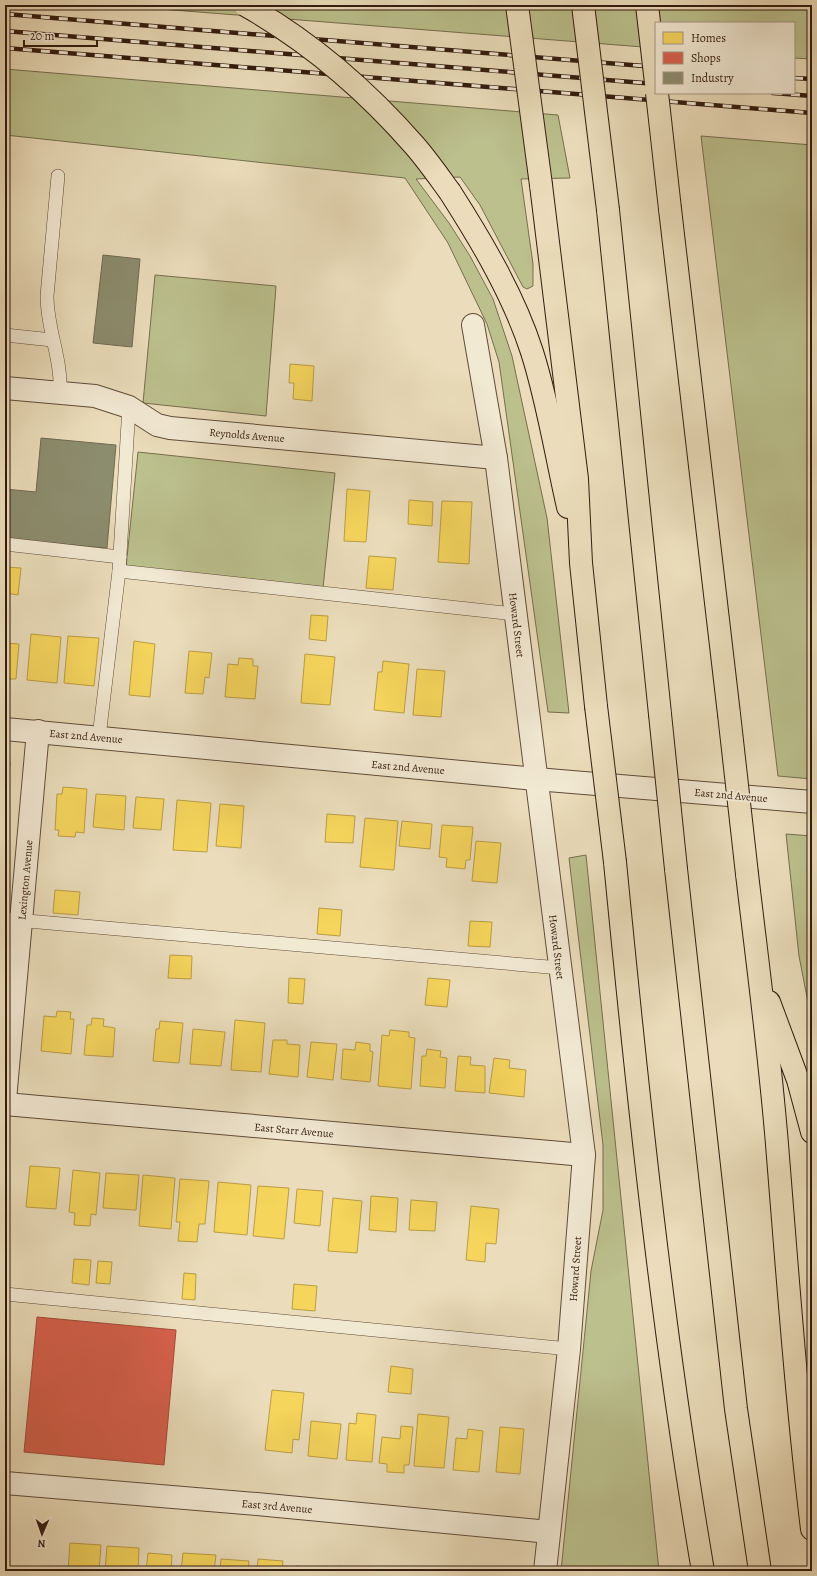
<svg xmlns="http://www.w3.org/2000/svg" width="817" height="1576" viewBox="0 0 817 1576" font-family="Alegreya,serif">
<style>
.green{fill:#bbc08d;stroke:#766e4e}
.homes{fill:#f6d55c;stroke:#bb9d45}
.shops{fill:#d6604d;stroke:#a54b3a}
.industry{fill:#8c8c6e;stroke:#716a51}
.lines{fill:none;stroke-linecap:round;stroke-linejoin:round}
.service-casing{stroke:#604c39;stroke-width:14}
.minor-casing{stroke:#604c39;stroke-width:24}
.tertiary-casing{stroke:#604c39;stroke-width:24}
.motorway-casing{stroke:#321b0e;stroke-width:24}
.service{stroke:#f2e9d3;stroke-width:13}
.minor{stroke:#f2e9d3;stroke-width:22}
.tertiary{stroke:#f2e9d3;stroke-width:22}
.motorway{stroke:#ebddbb;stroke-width:22}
.rail-casing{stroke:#321b0e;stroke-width:4.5}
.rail{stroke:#f2e9d3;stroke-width:3;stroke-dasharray:9;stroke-linecap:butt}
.motorway-bridge-casing{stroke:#321b0e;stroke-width:24;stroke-linecap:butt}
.motorway-bridge{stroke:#ebddbb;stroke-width:22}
.labels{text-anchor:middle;stroke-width:4;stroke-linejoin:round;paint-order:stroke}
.street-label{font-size:11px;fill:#321b0e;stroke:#f2e9d3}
</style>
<rect width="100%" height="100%" fill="#ebddbb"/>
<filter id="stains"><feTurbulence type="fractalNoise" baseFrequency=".005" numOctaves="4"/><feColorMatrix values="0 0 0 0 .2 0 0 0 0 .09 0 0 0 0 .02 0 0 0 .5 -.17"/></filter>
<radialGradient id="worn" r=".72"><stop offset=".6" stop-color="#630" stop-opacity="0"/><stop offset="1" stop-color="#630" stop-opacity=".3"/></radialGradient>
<!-- green -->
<g class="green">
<path d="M109,5H812V59L794,58V23H656V48Z"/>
<path d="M5,69L558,115L570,178L521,179L533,264V286L527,289L523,287L480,205L460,177L416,179L449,223L470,256L493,299L512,356L547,518L569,713L548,712L499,362L487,324L448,243L405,178L5,135Z"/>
<path d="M701,136L812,145V779L778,776Z"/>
<path d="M155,275L276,286L266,416L143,403Z"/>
<path d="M138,452L335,473L323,588L126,567Z"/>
<path d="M5,761L10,762L5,824Z"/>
<path d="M786,834L812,836V1023L799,956Z"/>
<path d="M586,855L659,1571H561L591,1271L603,1210V1145L569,858Z"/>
</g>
<!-- homes -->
<g class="homes">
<path d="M290,364L314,366L312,401L293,399L294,383H289Z"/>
<path d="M347,489L370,491L366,542L344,541Z"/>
<path d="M409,500L433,502L432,526L408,524Z"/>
<path d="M442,501L472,502L469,564L438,562Z"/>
<path d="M369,556L396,558L393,590L366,588Z"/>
<path d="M5,567L21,568L18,595L5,593Z"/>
<path d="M311,615L328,616L326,641L309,639Z"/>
<path d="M31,634L61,637L57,683L27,680Z"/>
<path d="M68,636L99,638L94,686L64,683Z"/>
<path d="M134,641L155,644L150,697L129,695Z"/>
<path d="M5,643L19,644L16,679H9L8,686H5Z"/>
<path d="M189,651L212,653L209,678L205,677L203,694L185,693Z"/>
<path d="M305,654L335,657L330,705L301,703Z"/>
<path d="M239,658L253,659V666H258L255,699L225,697L228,664L238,665Z"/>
<path d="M383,661L409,664L404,713L374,710L378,672H382Z"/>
<path d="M417,669L445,671L441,717L413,715Z"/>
<path d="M63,787L87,789L84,833L76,832L75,837L58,836L59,830H55L57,794H62Z"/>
<path d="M96,794L126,796L124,830L93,827Z"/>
<path d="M136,797L164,799L161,830L133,828Z"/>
<path d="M177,800L211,803L207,852L173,850Z"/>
<path d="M220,804L244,806L241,848L216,846Z"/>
<path d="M327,814L355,816L353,843L325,842Z"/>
<path d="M365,818L398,821L394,870L360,867Z"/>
<path d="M402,821L432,824L430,849L399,846Z"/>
<path d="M442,825L473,827L470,860H466L465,869L446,867L447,858L439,857Z"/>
<path d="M476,841L501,843L497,883L472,881Z"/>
<path d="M55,890L80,892L78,915L53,913Z"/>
<path d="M319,908L342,910L340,936L317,934Z"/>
<path d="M470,921L492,922L490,947L468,946Z"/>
<path d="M170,955L192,956L191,979L168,978Z"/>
<path d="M289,978L305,979L303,1004L288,1003Z"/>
<path d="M428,978L450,980L447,1007L425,1005Z"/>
<path d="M57,1011L71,1012L70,1019H74L71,1054L41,1051L44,1016L56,1017Z"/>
<path d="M92,1018L104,1019L103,1026L115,1028L113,1057L84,1055L87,1025H91Z"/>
<path d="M235,1020L265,1023L261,1072L231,1070Z"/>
<path d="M160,1021L183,1023L179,1063L153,1061L156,1029H159Z"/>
<path d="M193,1029L225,1032L221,1066L190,1064Z"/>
<path d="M390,1030L409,1032V1037L415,1038L411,1089L378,1086L382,1035L389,1036Z"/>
<path d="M273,1040H287V1044L300,1045L298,1077L269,1074Z"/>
<path d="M311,1042L337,1044L333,1080L307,1077Z"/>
<path d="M356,1042L370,1044V1051L373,1052L370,1082L341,1079L343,1049L355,1050Z"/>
<path d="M427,1049L441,1051L440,1057L447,1058L445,1088L420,1086L422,1056H426Z"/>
<path d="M458,1056L471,1057L470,1065L485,1066V1093L455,1091Z"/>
<path d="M494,1058L510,1060L509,1068L526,1070L524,1097L489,1093Z"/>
<path d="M30,1166L60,1168L56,1209L26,1207Z"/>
<path d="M73,1170L100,1173L96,1215L91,1214L90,1226L74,1225L75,1213L69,1212Z"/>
<path d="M106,1173L139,1175L136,1210L103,1208Z"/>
<path d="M143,1175L175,1178L171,1229L139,1226Z"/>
<path d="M180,1179L209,1181L205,1224H199L197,1242L178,1241L180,1222H176Z"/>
<path d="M218,1182L251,1185L247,1235L214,1232Z"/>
<path d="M258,1186L289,1188L284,1239L253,1236Z"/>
<path d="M297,1189L323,1191L320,1226L294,1223Z"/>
<path d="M371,1196L398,1198L396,1232L369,1230Z"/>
<path d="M333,1198L362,1201L357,1253L328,1251Z"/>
<path d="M411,1200L437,1202L435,1231L409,1230Z"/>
<path d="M471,1206L499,1209L496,1244L486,1243L485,1262L466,1260Z"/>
<path d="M74,1259L91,1260L89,1285L72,1283Z"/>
<path d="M98,1261L112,1262L110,1284L96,1283Z"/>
<path d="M184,1273L196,1274L195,1300L182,1299Z"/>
<path d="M294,1284L317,1286L315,1311L292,1309Z"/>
<path d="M391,1366L413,1369L411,1394L388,1392Z"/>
<path d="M272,1390L304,1393L299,1440L293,1439L292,1453L265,1450Z"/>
<path d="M357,1413L376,1415L372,1462L346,1460L349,1423L356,1424Z"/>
<path d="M418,1414L449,1417L444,1468L414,1466Z"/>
<path d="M311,1421L341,1424L337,1459L308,1456Z"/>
<path d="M401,1426L413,1427L409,1465H404V1473L387,1472V1464L379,1463L382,1437L400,1439Z"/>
<path d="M500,1427L524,1429L520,1474L496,1472Z"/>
<path d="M468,1429L483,1431L479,1472L453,1470L456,1438L467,1439Z"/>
<path d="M70,1543L101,1545L99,1571H68Z"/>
<path d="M107,1546L139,1548L138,1571H105Z"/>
<path d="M148,1553L172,1555L171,1571H146Z"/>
<path d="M183,1553L216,1555L214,1571H181Z"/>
<path d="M221,1559L249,1561L248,1571H220Z"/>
<path d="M258,1559L283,1561L282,1571H257Z"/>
<path d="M296,1566L323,1568V1571H295Z"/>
<path d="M338,1566L362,1569V1571H337Z"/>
</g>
<!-- shops -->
<path class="shops" d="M37,1317L176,1330L164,1465L24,1452Z"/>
<!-- industry -->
<g class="industry">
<path d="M103,255L140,259L132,347L93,343Z"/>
<path d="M41,438L116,445L107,548L5,539V489L36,492Z"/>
</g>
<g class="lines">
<defs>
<g id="service">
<path d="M58,176L47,296C47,330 62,359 60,393"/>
<path d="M5,335L52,340"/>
<path d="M5,544L120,557"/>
<path d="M119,571L515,614"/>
<path d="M99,737L119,571L129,407"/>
<path d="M5,919L560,968"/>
<path d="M5,1294L569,1349"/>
</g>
<g id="minor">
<path d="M473,325L496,458L584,1155L569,1349L545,1571"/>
<path d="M5,388L95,396L129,407L157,425L170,428L496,458"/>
<path d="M5,1100L38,731"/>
<path d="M5,1104L584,1155"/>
<path d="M5,1483L257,1504L549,1532"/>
</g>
<path id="tertiary" d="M5,729L536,779L812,802"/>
<g id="motorway">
<path d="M541,185L577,479L581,563L596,706"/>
<path d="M450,192C482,242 514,296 532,352C548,402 556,455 568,507"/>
<path d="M670,209L729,714"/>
<path d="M608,210L660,714"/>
<path d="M615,862C638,1099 663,1336 703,1571"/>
<path d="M676,869L736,1409L760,1571"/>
<path d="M747,874C758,968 771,1063 778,1157C788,1281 797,1405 812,1529"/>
<path d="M769,1002L798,1080L812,1132"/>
</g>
</defs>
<!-- service casing -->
<use href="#service" class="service-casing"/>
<!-- minor casing -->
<use href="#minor" class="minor-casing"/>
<!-- tertiary casing -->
<use href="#tertiary" class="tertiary-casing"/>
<!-- motorway casing -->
<use href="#motorway" class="motorway-casing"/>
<!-- service -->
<use href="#service" class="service"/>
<!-- minor -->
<use href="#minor" class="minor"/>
<!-- tertiary -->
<use href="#tertiary" class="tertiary"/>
<!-- motorway -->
<use href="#motorway" class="motorway"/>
<defs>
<g id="rail">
<path d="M5,14L656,67"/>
<path d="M5,31L656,84"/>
<path d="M5,48L812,113"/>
<path d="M794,78L812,79"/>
<path d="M773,93L812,96"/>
</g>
</defs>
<!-- rail casing -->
<use href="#rail" class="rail-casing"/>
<!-- rail -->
<use href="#rail" class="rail"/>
<defs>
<g id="motorway-bridge">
<path d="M245,5C309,41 367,91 415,146C428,161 439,177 450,192"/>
<path d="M517,5L541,185"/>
<path d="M583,5L608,210"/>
<path d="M647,5L656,83"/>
<path d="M657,93L670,209"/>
<path d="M596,706L615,862"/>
<path d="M660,714L676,869"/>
<path d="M729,714L747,874"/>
</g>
</defs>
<!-- motorway-bridge casing -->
<use href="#motorway-bridge" class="motorway-bridge-casing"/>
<!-- motorway-bridge -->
<use href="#motorway-bridge" class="motorway-bridge"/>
</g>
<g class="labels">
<!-- street labels -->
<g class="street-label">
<text transform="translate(247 435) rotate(5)" y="4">Reynolds Avenue</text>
<text transform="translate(517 625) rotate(83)" y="4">Howard Street</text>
<text transform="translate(86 736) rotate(5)" y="4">East 2nd Avenue</text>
<text transform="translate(408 767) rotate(5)" y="4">East 2nd Avenue</text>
<text transform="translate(731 795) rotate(5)" y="4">East 2nd Avenue</text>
<text transform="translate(25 880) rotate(-85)" y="4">Lexington Avenue</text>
<text transform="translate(557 947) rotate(83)" y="4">Howard Street</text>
<text transform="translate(294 1130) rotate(5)" y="4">East Starr Avenue</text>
<text transform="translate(575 1269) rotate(-86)" y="4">Howard Street</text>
<text transform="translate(277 1506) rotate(5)" y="4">East 3rd Avenue</text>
</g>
</g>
<!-- margin -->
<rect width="817" height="1576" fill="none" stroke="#ebddbb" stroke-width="20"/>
<rect x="6" y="6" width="805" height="1564" fill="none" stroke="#321b0e" stroke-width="2"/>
<rect x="10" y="10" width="797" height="1556" fill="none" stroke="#321b0e"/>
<!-- legend -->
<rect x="655" y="22" width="140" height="72" fill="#f2e9d3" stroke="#a59784"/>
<rect x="663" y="32" width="20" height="12" fill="#f6d55c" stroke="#a59784"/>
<text x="691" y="42" font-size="12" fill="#321b0e">Homes</text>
<rect x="663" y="52" width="20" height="12" fill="#d6604d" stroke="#a59784"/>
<text x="691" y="62" font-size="12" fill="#321b0e">Shops</text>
<rect x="663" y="72" width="20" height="12" fill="#8c8c6e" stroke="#a59784"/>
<text x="691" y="82" font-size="12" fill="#321b0e">Industry</text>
<!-- north arrow -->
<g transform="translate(42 1534) rotate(182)" stroke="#f2e9d3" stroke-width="3" paint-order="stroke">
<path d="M0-3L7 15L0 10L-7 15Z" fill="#321b0e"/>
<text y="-6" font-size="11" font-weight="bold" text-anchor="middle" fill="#321b0e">N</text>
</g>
<!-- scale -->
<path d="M24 40v6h73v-6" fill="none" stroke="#321b0e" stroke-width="2"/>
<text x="30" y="40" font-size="12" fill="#321b0e" stroke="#f2e9d3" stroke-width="3" paint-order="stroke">20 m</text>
<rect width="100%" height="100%" filter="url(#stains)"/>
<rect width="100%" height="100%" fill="url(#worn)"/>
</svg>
